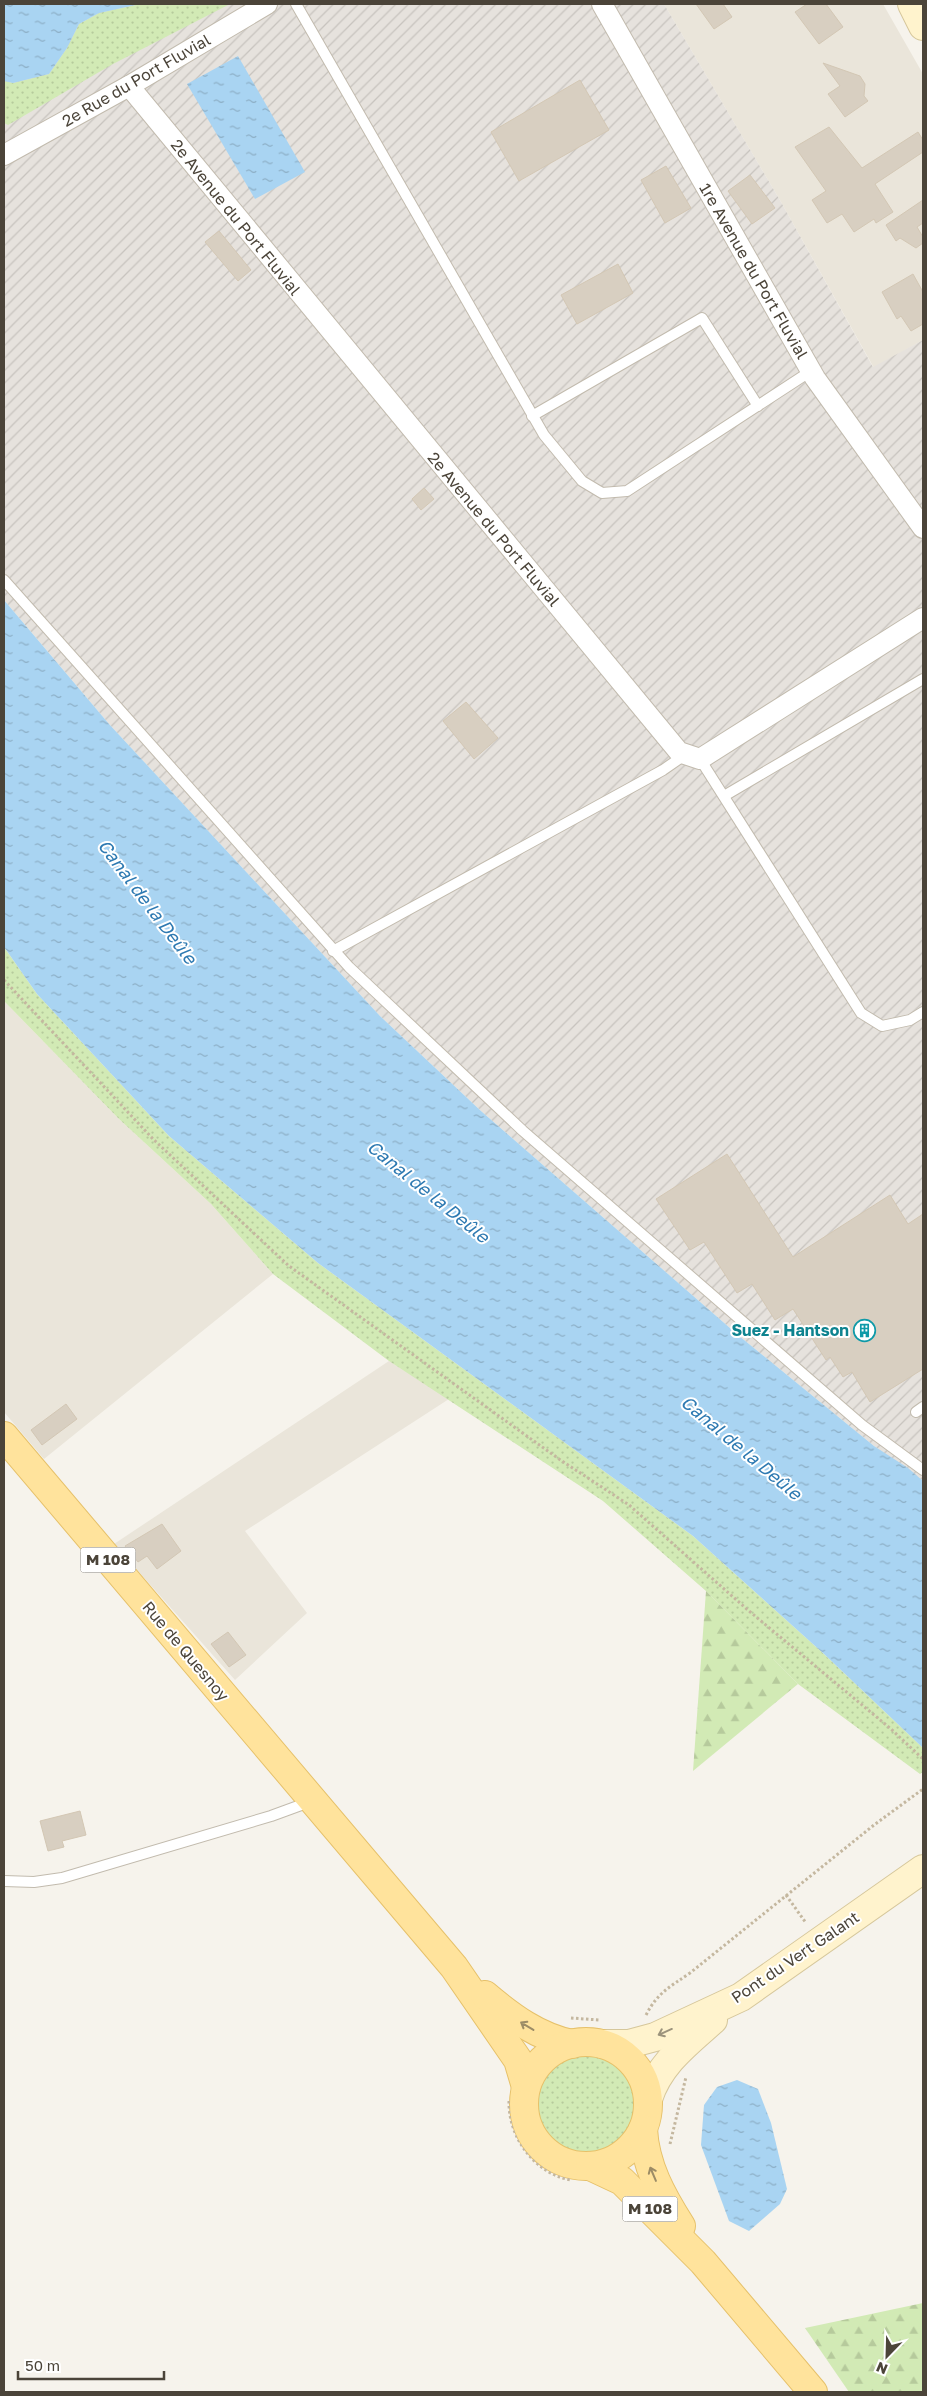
<svg xmlns="http://www.w3.org/2000/svg" width="927" height="2396" viewBox="0 0 927 2396" font-family="'Golos Text',sans-serif">
<style>
.residential{fill:#eae5da}
.industrial{fill:url(#industrial-furrows)}
.grass{fill:url(#grass-dots)}
.forest{fill:url(#forest-firs)}
.water{fill:url(#water-ripples)}
.building{fill:#d8cfc1;stroke:#d3c7b4}
.lines{fill:none;stroke-linecap:round;stroke-linejoin:round}
.lane-casing{stroke:#c2bbae;stroke-width:12}
.street-casing{stroke:#c2bbae;stroke-width:22}
.secondary-casing{stroke:#d6c79b;stroke-width:30}
.primary-casing{stroke:#e6c16a;stroke-width:30}
.path{stroke:#c4b79f;stroke-width:3;stroke-dasharray:2.5 2.5;stroke-linecap:butt}
.lane{stroke:#fff;stroke-width:10}
.street{stroke:#fff;stroke-width:20}
.secondary{stroke:#fff3cd;stroke-width:28}
.primary{stroke:#ffe39c;stroke-width:28}
.oneway{stroke:#9c8c66}
.oneway2{stroke:#9c937c}
.labels{text-anchor:middle;stroke-width:4;stroke-linejoin:round;paint-order:stroke}
.shield{fill:#fff;stroke:#817c74;stroke-width:1}
.shield-label{font-size:15px;font-weight:bold;fill:#4b4439}
.street-label{font-size:16px;fill:#4b4439;stroke:#fff}
.culture-label{font-size:16px;font-weight:bold;fill:#0d838f;stroke:#fff;text-anchor:end}
.water-label{font-size:18px;font-style:italic;fill:#2e7ab2;stroke:#fff}
</style>
<defs>
<pattern id="industrial-furrows" width="10" height="10" patternUnits="userSpaceOnUse" patternTransform="scale(1.25)"><rect width="10" height="10" fill="#e6e2dd"/><path d="M-1 1l2-2M0 10L10 0M9 11l2-2" fill="none" stroke="#c7c3be"/></pattern>
<pattern id="grass-dots" width="8" height="8" patternUnits="userSpaceOnUse" patternTransform="scale(1.25)"><rect width="8" height="8" fill="#d2eab5"/><path d="M2 2h.1M6 6h.1" fill="none" stroke="#b6ca9c" stroke-width="1.8" stroke-linecap="round"/></pattern>
<pattern id="forest-firs" width="22" height="20" patternUnits="userSpaceOnUse" patternTransform="scale(1.25)"><rect width="22" height="20" fill="#d2eab5"/><path d="M5 1l3.5 6h-7zM16 11l3.5 6h-7z" fill="#b6ca9c"/></pattern>
<pattern id="water-ripples" width="26" height="14" patternUnits="userSpaceOnUse" patternTransform="scale(1.25)"><rect width="26" height="14" fill="#a9d4f2"/><path d="M2 4q2-2 4 0t4 0M15 11q2-2 4 0t4 0" fill="none" stroke="#8caec5"/></pattern>
</defs>
<rect width="100%" height="100%" fill="#f6f3ec"/>
<!-- residential -->
<g class="residential">
<path d="M664,4H883L923,74V340L874,368L781,202Z"/>
<path d="M4,1001L119,1119L211,1204L273,1274L44,1459L4,1412Z"/>
<path d="M389,1361L449,1399L245,1531L307,1613L235,1680L114,1544Z"/>
</g>
<!-- industrial -->
<path class="industrial" d="M4,4H664L781,202L873,367L923,340V1481L874,1446L738,1335L481,1111L380,1016L109,724L4,600Z"/>
<!-- grass -->
<g class="grass">
<path d="M140,4H230L113,64L8,125L4,123V81L13,83L49,74L67,48L79,24L99,13Z"/>
<path d="M4,947L37,994L169,1136L318,1263L693,1536L824,1654L923,1748V1772L920,1774L798,1684L706,1591L603,1501L389,1361L273,1274L211,1204L119,1119L4,1001Z"/>
<circle cx="587" cy="2104" r="49"/>
</g>
<!-- forest -->
<g class="forest">
<path d="M706,1591L798,1684L693,1771Z"/>
<path d="M923,2303V2392H849L805,2328Z"/>
</g>
<!-- water -->
<g class="water">
<path d="M4,4H140L99,13L79,24L67,48L49,74L13,83L4,81Z"/>
<path d="M238,56L305,172L255,199L187,84Z"/>
<path d="M4,600L109,724L380,1016L481,1111L738,1335L874,1446L908,1468L923,1481V1748L824,1654L693,1536L318,1263L169,1136L37,994L4,947Z"/>
<path d="M737,2080L758,2089L771,2123L787,2189L780,2204L749,2231L729,2221L701,2145L704,2105L717,2087Z"/>
</g>
<!-- building -->
<g class="building">
<path d="M696,4H723L732,17L714,29Z"/>
<path d="M807,4H826L843,27L819,44L795,12Z"/>
<path d="M823,63L860,76L865,84L864,96L868,101L845,117L828,94L840,86Z"/>
<path d="M580,80L609,130L519,181L491,132Z"/>
<path d="M829,127L862,168L918,132L923,140V152L875,184L893,212L876,223L874,219L854,232L842,214L827,223L812,200L826,191L795,147Z"/>
<path d="M666,166L691,208L665,223L641,180Z"/>
<path d="M750,175L775,208L752,224L728,191Z"/>
<path d="M923,200V223L917,227L923,237V243L916,248L900,238L896,241L886,225Z"/>
<path d="M219,231L251,270L238,281L205,242Z"/>
<path d="M618,264L633,293L577,324L561,295Z"/>
<path d="M913,274L923,292V324L911,331L901,316L897,319L882,292Z"/>
<path d="M424,488L434,499L421,510L412,499Z"/>
<path d="M466,702L498,738L474,759L443,721Z"/>
<path d="M727,1154L793,1257L890,1195L908,1224L923,1214V1369L870,1402L852,1372L843,1377L830,1357L826,1360L793,1309L775,1320L752,1284L737,1293L704,1242L690,1250L656,1199Z"/>
<path d="M66,1404L77,1419L42,1445L31,1430Z"/>
<path d="M162,1524L181,1551L157,1569L147,1556L138,1562L125,1546Z"/>
<path d="M228,1632L246,1655L229,1667L211,1644Z"/>
<path d="M80,1811L86,1835L62,1841L64,1847L48,1851L40,1821Z"/>
</g>
<g class="lines">
<defs>
<g id="lane">
<path d="M296,4L544,435L582,481L602,493L627,491L811,371"/>
<path d="M532,416L702,318L758,406"/>
<path d="M4,580L349,967L523,1131L862,1425L923,1470"/>
<path d="M700,759L861,1013L882,1026L910,1020L923,1012"/>
<path d="M724,796L923,679"/>
<path d="M333,951L663,770L686,754"/>
<path d="M916,1412L923,1407"/>
<path d="M4,1881L34,1882L62,1878L271,1816L312,1801"/>
</g>
<g id="street">
<path d="M602,4L815,378L923,528"/>
<path d="M129,86L679,752L700,759L923,618"/>
<path d="M4,155L129,86L267,4"/>
</g>
<g id="secondary">
<path d="M912,4L923,26"/>
<path d="M603,2044H629L655,2037L741,1997L923,1869"/>
<path d="M648,2099C659,2064 686,2044 713,2020"/>
</g>
<g id="primary">
<path d="M4,1436L454,1967L518,2060L526,2087"/>
<path d="M485,1995C511,2017 538,2037 572,2044"/>
<circle cx="586" cy="2104" r="62"/>
<path d="M643,2129C645,2166 662,2196 681,2226"/>
<path d="M590,2166L622,2181L703,2262L813,2392"/>
</g>
</defs>
<!-- lane casing -->
<use href="#lane" class="lane-casing"/>
<!-- street casing -->
<use href="#street" class="street-casing"/>
<!-- secondary casing -->
<use href="#secondary" class="secondary-casing"/>
<!-- primary casing -->
<use href="#primary" class="primary-casing"/>
<!-- path -->
<g class="path">
<path d="M4,980L154,1140L289,1266L559,1459L629,1505L749,1611L891,1729L923,1759"/>
<path d="M786,1895L806,1923"/>
<path d="M646,2015C658,1992 670,1987 690,1973L874,1825L923,1789"/>
<path d="M571,2018L599,2020"/>
<path d="M509,2101C508,2137 535,2174 571,2180"/>
<path d="M670,2144L686,2077"/>
</g>
<!-- lane -->
<use href="#lane" class="lane"/>
<!-- street -->
<use href="#street" class="street"/>
<!-- secondary -->
<use href="#secondary" class="secondary"/>
<!-- primary -->
<use href="#primary" class="primary"/>
</g>
<!-- one-way arrows -->
<defs><path id="oneway-shaft" d="M-6 0H5M1.5-3L5.5 0L1.5 3" fill="none" stroke-width="1.6" stroke-linecap="round" stroke-linejoin="round" transform="scale(1.25)"/></defs>
<g class="oneway">
<use href="#oneway-shaft" transform="translate(527 2026) rotate(-149)"/>
<use href="#oneway-shaft" transform="translate(653 2174) rotate(-113)"/>
</g>
<use class="oneway2" href="#oneway-shaft" transform="translate(665 2032) rotate(156)"/>
<!-- icons -->
<defs>
<symbol id="building-ring" viewBox="-11 -11 22 22"><circle r="9.5" fill="#fff" stroke="#0f9aa8" stroke-width="1.5"/><path d="M-4-6H4V6H1V3H-1V6H-4ZM-2.5-4.3h1.7v1.8h-1.7ZM.8-4.3h1.7v1.8H.8ZM-2.5-1h1.7V.8h-1.7ZM.8-1h1.7V.8H.8Z" fill="#0f9aa8"/></symbol>
</defs>
<g fill-rule="evenodd">
<use href="#building-ring" x="852" y="1318" width="25" height="25"/>
</g>
<g class="labels">
<!-- shield labels -->
<g class="shield">
<rect x="80.5" y="1547.5" width="55" height="25" rx="4"/>
<rect x="622.5" y="2196.5" width="55" height="25" rx="4"/>
</g>
<g class="shield-label">
<text x="108" y="1565">M 108</text>
<text x="650" y="2214">M 108</text>
</g>
<!-- street labels -->
<g class="street-label">
<text transform="translate(136 80) rotate(-30)" y="6">2e Rue du Port Fluvial</text>
<text transform="translate(236 217) rotate(51)" y="6">2e Avenue du Port Fluvial</text>
<text transform="translate(754 271) rotate(60)" y="6">1re Avenue du Port Fluvial</text>
<text transform="translate(494 529) rotate(50)" y="6">2e Avenue du Port Fluvial</text>
<text transform="translate(186 1651) rotate(50)" y="6">Rue de Quesnoy</text>
<text transform="translate(795 1957) rotate(-34)" y="6">Pont du Vert Galant</text>
</g>
<!-- culture labels -->
<g class="culture-label">
<text x="849" y="1336">Suez - Hantson</text>
</g>
<!-- water labels -->
<g class="water-label">
<text transform="translate(147 902) rotate(53)" y="6">Canal de la Deûle</text>
<text transform="translate(428 1192) rotate(39)" y="6">Canal de la Deûle</text>
<text transform="translate(741 1448) rotate(40)" y="6">Canal de la Deûle</text>
</g>
</g>
<!-- border -->
<rect width="927" height="2396" fill="none" stroke="#4b4439" stroke-width="10"/>
<!-- north arrow -->
<g transform="translate(887 2356) rotate(203)" stroke="#ffffff" stroke-width="4" paint-order="stroke">
<path d="M0-4L9 19L0 12L-9 19Z" fill="#4b4439"/>
<text y="-8" font-size="14" font-weight="bold" text-anchor="middle" fill="#4b4439">N</text>
</g>
<!-- scale -->
<path d="M18 2371v8h146v-8" fill="none" stroke="#4b4439" stroke-width="2.5"/>
<text x="25" y="2371" font-size="15" fill="#4b4439" stroke="#ffffff" stroke-width="4" paint-order="stroke">50 m</text>
</svg>
